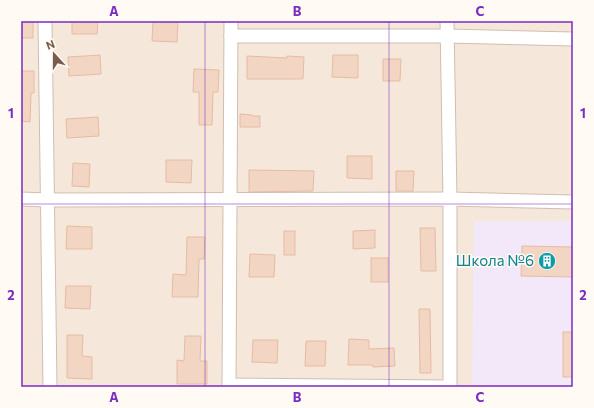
<svg xmlns="http://www.w3.org/2000/svg" width="594" height="408" viewBox="0 0 594 408" font-family="Commissioner,sans-serif">
<style>
.residential{fill:#f5e8da}
.education{fill:#f3e8fa}
.building{fill:#f3d5c3;stroke:#e6bba3}
.lines{fill:none;stroke-linecap:round;stroke-linejoin:round}
.minor-casing{stroke:#d1beb0;stroke-width:15}
.minor{stroke:#fff;stroke-width:13}
.grid{fill:none;stroke:#7b2cbf;stroke-width:1;stroke-opacity:0.55}
.labels{text-anchor:middle;stroke-width:3;stroke-linejoin:round;paint-order:stroke}
.culture-label{font-size:15px;fill:#0d838f;stroke:#fffaf3;text-anchor:end}
.neatline{fill:none;stroke:#7b2cbf;stroke-width:1.5}
.grid-label{font-size:13px;text-anchor:middle;font-weight:bold;fill:#7b2cbf}
</style>
<rect width="100%" height="100%" fill="#fdf6ec"/>
<!-- residential -->
<rect class="residential" x="21" y="21" width="552" height="366"/>
<!-- education -->
<path class="education" d="M474,221H573V387H472Z"/>
<!-- building -->
<g class="building">
<rect x="21" y="21" width="12" height="17"/>
<path d="M72,21H98L97,34H72Z"/>
<path d="M153,21H178L177,42L152,41Z"/>
<path d="M100,55L101,74L69,76L68,57Z"/>
<path d="M333,55H358V78L332,77Z"/>
<path d="M247,56L287,58V56L304,57L303,79H247Z"/>
<path d="M383,59H401L400,81H383Z"/>
<path d="M194,69L219,70L218,92H213L212,125H199V92H193Z"/>
<path d="M21,71H34V93H31L30,122L21,121Z"/>
<path d="M240,114L252,115V116H260V127H240Z"/>
<path d="M98,117L99,136L67,138L66,119Z"/>
<path d="M347,156H372V179L347,178Z"/>
<path d="M166,160H192L191,183L166,182Z"/>
<path d="M73,163L90,164L89,187L72,186Z"/>
<path d="M249,170L314,171L313,191L249,192Z"/>
<path d="M396,171H414L413,191H396Z"/>
<path d="M67,226L92,227V249H66Z"/>
<path d="M420,228H435L436,271H421Z"/>
<path d="M375,230V248L353,249V231Z"/>
<rect x="284" y="231" width="11" height="24"/>
<path d="M187,237H205L204,259H199L198,297H172L173,274L186,275Z"/>
<path d="M522,246L573,247V277L521,276Z"/>
<path d="M250,254L275,255L274,277H249Z"/>
<rect x="371" y="258" width="17" height="24"/>
<path d="M66,286H91L90,309L65,308Z"/>
<path d="M419,309H430L431,373H420Z"/>
<rect x="563" y="332" width="10" height="45"/>
<path d="M67,335H83L82,356L92,357V379L67,378Z"/>
<path d="M185,336H201L200,361H207V384H177V360L184,361Z"/>
<path d="M349,339L369,340V349L394,348L395,366L373,367V365H348Z"/>
<path d="M253,340H278L277,363L252,362Z"/>
<path d="M306,341H326L325,366H305Z"/>
</g>
<g class="lines">
<defs>
<g id="minor">
<path d="M45,21L50,387"/>
<path d="M447,21L450,199V387"/>
<path d="M231,36H447L573,39"/>
<path d="M21,199L47,200L450,199L573,202"/>
<path d="M229,385L450,387"/>
<path d="M229,387L231,21"/>
</g>
</defs>
<!-- minor casing -->
<use href="#minor" class="minor-casing"/>
<!-- minor -->
<use href="#minor" class="minor"/>
</g>
<!-- grid -->
<path class="grid" d="M205,21V387M389,21V387M21,204H573"/>
<!-- icons -->
<defs>
<symbol id="building-disc" viewBox="-11 -11 22 22"><circle r="9.5" fill="#0f9aa8" stroke="#fffaf3"/><path d="M-4-6H4V6H1V3H-1V6H-4ZM-2.5-4.3h1.7v1.8h-1.7ZM.8-4.3h1.7v1.8H.8ZM-2.5-1h1.7V.8h-1.7ZM.8-1h1.7V.8H.8Z" fill="#fff"/></symbol>
</defs>
<g fill-rule="evenodd">
<use href="#building-disc" x="537" y="251" width="20" height="20"/>
</g>
<g class="labels">
<!-- culture labels -->
<g class="culture-label">
<text x="534" y="266">Школа №6</text>
</g>
</g>
<!-- border -->
<rect width="594" height="408" fill="none" stroke="#fffaf3" stroke-width="44"/>
<!-- north arrow -->
<g transform="translate(54 54) rotate(339)" stroke="#fffaf3" stroke-width="3" paint-order="stroke">
<path d="M0-3L7 15L0 10L-7 15Z" fill="#7a5c4d"/>
<text y="-6" font-size="11" font-weight="bold" text-anchor="middle" fill="#7a5c4d">N</text>
</g>
<rect x="22" y="22" width="550" height="364" class="neatline"/>
<g class="grid-label">
<text x="114" y="16">A</text>
<text x="297" y="16">B</text>
<text x="480" y="16">C</text>
<text x="11" y="118">1</text>
<text x="583" y="118">1</text>
<text x="11" y="300">2</text>
<text x="583" y="300">2</text>
<text x="114" y="402">A</text>
<text x="297" y="402">B</text>
<text x="480" y="402">C</text>
</g>
</svg>
